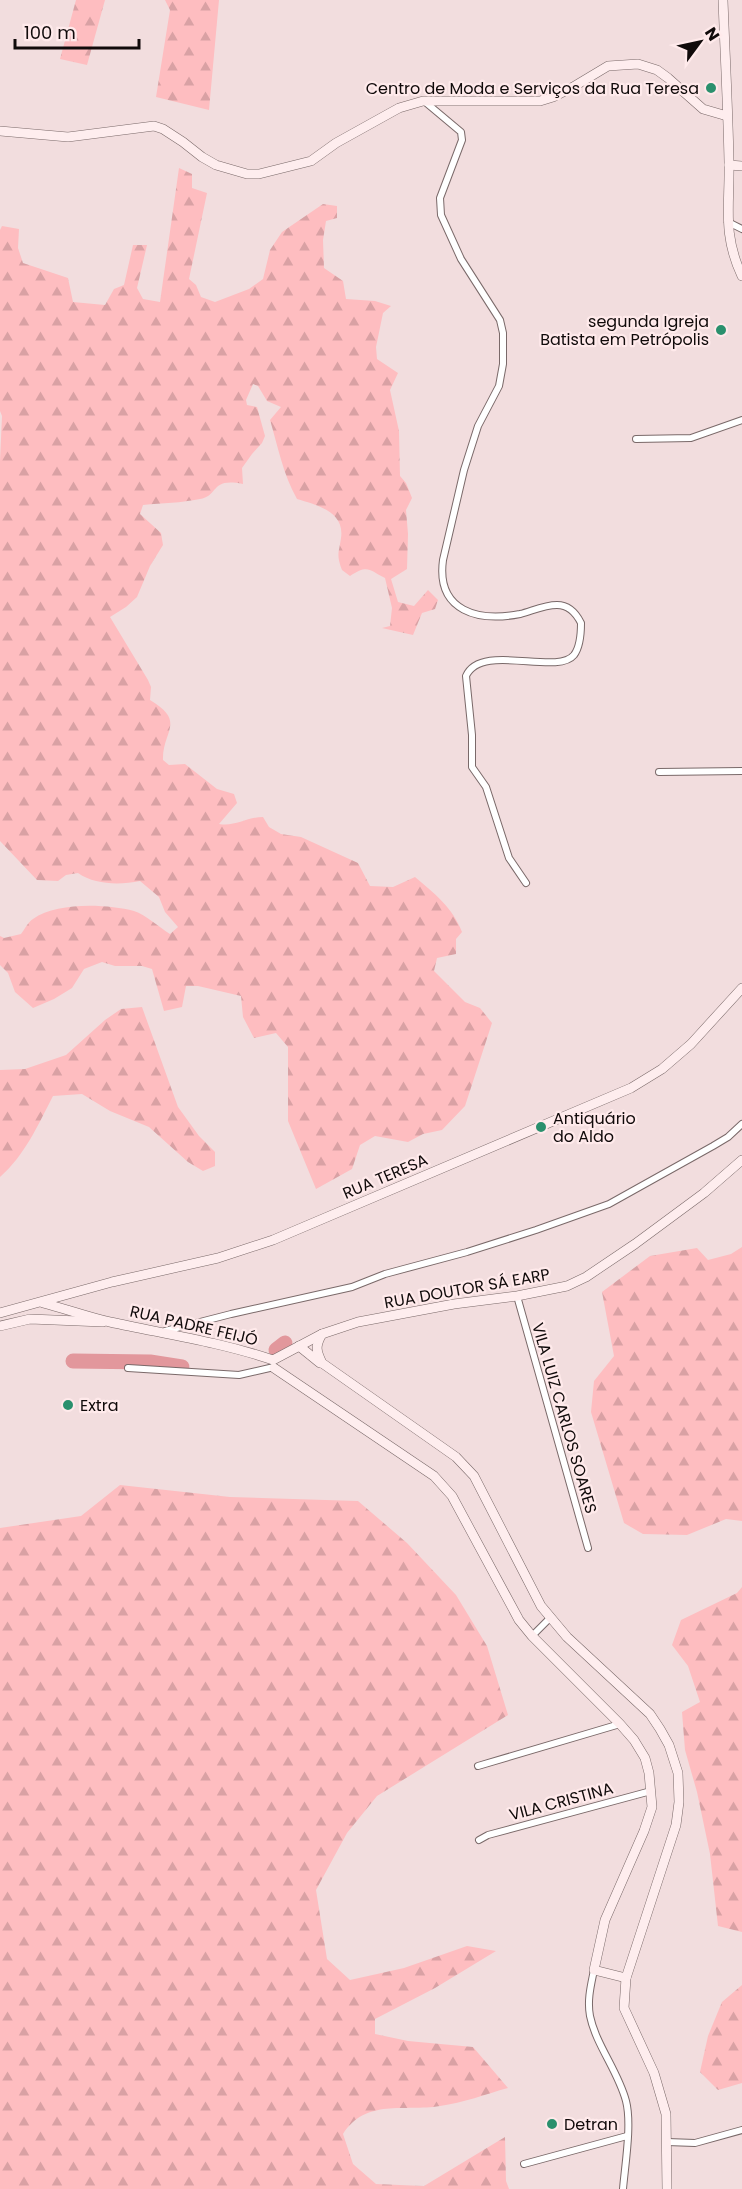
<svg xmlns="http://www.w3.org/2000/svg" width="742" height="2189" viewBox="0 0 742 2189" font-family="Poppins,sans-serif">
<style>
.forest{fill:url(#forest-firs)}
.lines{fill:none;stroke-linecap:round;stroke-linejoin:round}
.river{stroke:#e2979c;stroke-width:15}
.street-casing{stroke:#7a6969;stroke-width:8}
.secondary-casing{stroke:#7a6969;stroke-width:10}
.street{stroke:#fff;stroke-width:6}
.secondary{stroke:#feedee;stroke-width:9}
.poi-dot{fill:#2a906d;stroke:#ffeaeb;stroke-width:2}
.labels{text-anchor:middle;stroke-width:4.5;stroke-linejoin:round;paint-order:stroke}
.poi-label{font-size:16px;fill:#100a0a;stroke:#ffeaeb;text-anchor:start}
.street-label{font-size:16px;fill:#100a0a;stroke:#ffeaeb}
</style>
<defs>
<pattern id="forest-firs" width="22" height="20" patternUnits="userSpaceOnUse" patternTransform="scale(1.5)"><rect width="22" height="20" fill="#febdc0"/><path d="M5 1l3.5 6h-7zM16 11l3.5 6h-7z" fill="#d9a1a4"/></pattern>
</defs>
<rect width="100%" height="100%" fill="#f2ddde"/>
<!-- forest -->
<g class="forest">
<path d="M76,0H105L87,65L60,59Z"/>
<path d="M165,0H219L209,110L156,97L170,10Z"/>
<path d="M179,168L192,174V188L207,193L189,279L196,285L201,297L215,302L249,289L263,279L270,250L282,232L323,204L337,206V218L326,221L323,240L324,268L343,281L346,299L375,301L391,306L383,313L376,347L377,359L398,373L390,390L399,431L400,476L406,483L412,498L406,510L408,534L407,569L391,579L398,602L414,606L428,590L438,600L435,609L422,613L413,635L382,628L390,626L392,608L385,578C369,570 368,564 350,576L342,570C336,554 339,553 341,538C345,511 316,505 297,499C283,474 278,447 270,420L281,407L267,401L258,386L253,384L246,400L247,405L257,407L265,436L262,443L252,454L242,468L243,484C210,477 219,496 200,499C181,503 163,503 143,505L140,514L161,533L163,545L150,566L137,597L126,607L110,617L148,680L151,687L150,700C187,722 162,731 163,760L169,765L185,764L217,789L234,794L237,803L219,824C235,827 247,817 263,817L269,827L281,834L301,837L358,863L370,886L393,887L415,877C434,893 453,908 462,932L456,939V954L437,958L434,971L465,1002L480,1008L492,1023L465,1106L442,1130L423,1134L408,1142L375,1136L360,1145L352,1169L316,1189L288,1121V1047L276,1033L254,1038L243,1017L241,996L198,986H186L182,1007L164,1011L152,969L142,966H115L102,962L84,969L72,988L54,999L33,1008L15,992L8,973L0,965V936L4,938L21,934C25,929 28,922 33,919C57,902 106,904 134,911C146,915 159,927 170,934L178,927L165,912L159,897L140,881C120,885 95,885 78,873L66,875L58,881L37,880L0,841V461L2,416L0,411V230L2,226L19,229L18,248L23,263L68,278L73,302L105,305L114,289L124,285L133,245H147L137,288L143,299L160,302Z"/>
<path d="M142,1007L178,1107L199,1136L215,1152V1166L203,1171L188,1162L149,1127L110,1111L82,1094L53,1096C38,1125 25,1155 0,1177V1070L25,1069L66,1055L105,1020L121,1009Z"/>
<path d="M742,1247V1521L726,1519L687,1535L643,1534L624,1523L591,1412L594,1381L614,1356L602,1292L650,1256L697,1248L708,1260L731,1254Z"/>
<path d="M120,1485L230,1497L358,1501L407,1543L456,1595L487,1646L508,1715L377,1796L347,1833L316,1890L327,1959L350,1980L404,1968L467,1946L496,1951L435,1988L375,2019V2034L408,2041L473,2047L508,2088C486,2094 463,2103 440,2106C404,2112 366,2098 343,2134L353,2164L376,2184L424,2186L505,2137L506,2181L509,2189H0V1528L81,1516Z"/>
<path d="M742,1587V1932L718,1926L710,1854L697,1792L685,1750L682,1712L700,1702L688,1666L672,1645L681,1620L737,1593Z"/>
<path d="M742,1985V2083L718,2090L700,2072L708,2036L722,2002Z"/>
</g>
<g class="lines">
<!-- river -->
<g class="river">
<path d="M276,1350L285,1343"/>
<path d="M73,1361L150,1362L182,1367"/>
</g>
<defs>
<g id="street">
<path d="M424,101L461,132L462,140L440,198L441,215L461,259L500,320L503,333V364L499,386L478,426L464,470L443,560C436,612 479,622 520,614C532,611 544,605 557,605C569,605 576,613 581,623C581,633 580,647 574,655C557,676 481,642 466,676L472,735V767L486,787L509,858L526,883"/>
<path d="M728,222L742,229"/>
<path d="M636,439L691,438L742,420"/>
<path d="M659,772L742,771"/>
<path d="M517,1296L588,1548"/>
<path d="M165,1331L231,1314L352,1287L385,1274L467,1252L536,1230L609,1204L713,1146L728,1137L742,1124"/>
<path d="M128,1368L239,1375L274,1367"/>
<path d="M532,1636L550,1618"/>
<path d="M478,1766L620,1724"/>
<path d="M479,1840L488,1835L651,1791"/>
<path d="M594,1970C591,1985 587,2000 590,2016C596,2045 618,2071 626,2101C632,2124 625,2165 623,2189"/>
<path d="M667,2142L695,2143L742,2130"/>
<path d="M524,2164L627,2136"/>
</g>
<g id="secondary">
<path d="M723,0C725,54 728,108 729,162C730,206 722,234 742,276"/>
<path d="M0,131L68,137L154,126L163,129L183,142L202,157L216,165L247,174H259L311,161L336,143L399,108L423,101H540L553,97L573,87L608,66L638,64L657,70L668,78L703,109L727,116"/>
<path d="M729,165L742,166"/>
<path d="M43,1303C66,1309 88,1317 110,1322C165,1334 220,1342 273,1360L322,1334L358,1322L454,1304L517,1296L567,1286L586,1277L635,1244L704,1193L742,1160"/>
<path d="M0,1313L112,1282L218,1258L273,1240L631,1088L662,1069L691,1044L742,988"/>
<path d="M0,1326L30,1319L103,1322"/>
<path d="M322,1334C315,1346 316,1351 322,1363L456,1457L474,1476L541,1606L567,1637L650,1714L660,1729L669,1745L678,1773L679,1802L676,1825L626,1978L624,2008L654,2073L666,2114L667,2189"/>
<path d="M299,1346L320,1363"/>
<path d="M274,1368L434,1476L452,1496L519,1620L532,1636L620,1724L634,1740L645,1758L649,1773L652,1807L644,1831L605,1920L594,1970L626,1978"/>
</g>
</defs>
<!-- street casing -->
<use href="#street" class="street-casing"/>
<!-- secondary casing -->
<use href="#secondary" class="secondary-casing"/>
<!-- street -->
<use href="#street" class="street"/>
<!-- secondary -->
<use href="#secondary" class="secondary"/>
</g>
<!-- markers -->
<g class="poi-dot">
<circle cx="711" cy="88" r="6"/>
<circle cx="721" cy="330" r="6"/>
<circle cx="541" cy="1127" r="6"/>
<circle cx="68" cy="1405" r="6"/>
<circle cx="552" cy="2124" r="6"/>
</g>
<g class="labels">
<!-- poi labels -->
<g class="poi-label">
<text x="699" y="94" text-anchor="end">Centro de Moda e Serviços da Rua Teresa</text>
<text x="709" y="327" text-anchor="end">segunda Igreja<tspan x="709" dy="18">Batista em Petrópolis</tspan></text>
<text x="553" y="1124">Antiquário<tspan x="553" dy="18">do Aldo</tspan></text>
<text x="80" y="1411">Extra</text>
<text x="564" y="2130">Detran</text>
</g>
<!-- street labels -->
<g class="street-label">
<text transform="translate(385 1176) rotate(-23)" y="6">RUA TERESA</text>
<text transform="translate(467 1288) rotate(-10)" y="6">RUA DOUTOR SÁ EARP</text>
<text transform="translate(194 1325) rotate(13)" y="6">RUA PADRE FEIJÓ</text>
<text transform="translate(565 1418) rotate(74)" y="6">VILA LUIZ CARLOS SOARES</text>
<text transform="translate(561 1801) rotate(-15)" y="6">VILA CRISTINA</text>
</g>
</g>
<!-- north arrow -->
<g transform="translate(700 42) rotate(57)" stroke="#ffeaeb" stroke-width="4.5" paint-order="stroke">
<path d="M0-4.5L10 22L0 15L-10 22Z" fill="#100a0a"/>
<text y="-9" font-size="16" font-weight="bold" text-anchor="middle" fill="#100a0a">N</text>
</g>
<!-- scale -->
<path d="M15 39v9h124v-9" fill="none" stroke="#100a0a" stroke-width="3"/>
<text x="24" y="39" font-size="18" fill="#100a0a" stroke="#ffeaeb" stroke-width="4.5" paint-order="stroke">100 m</text>
</svg>
